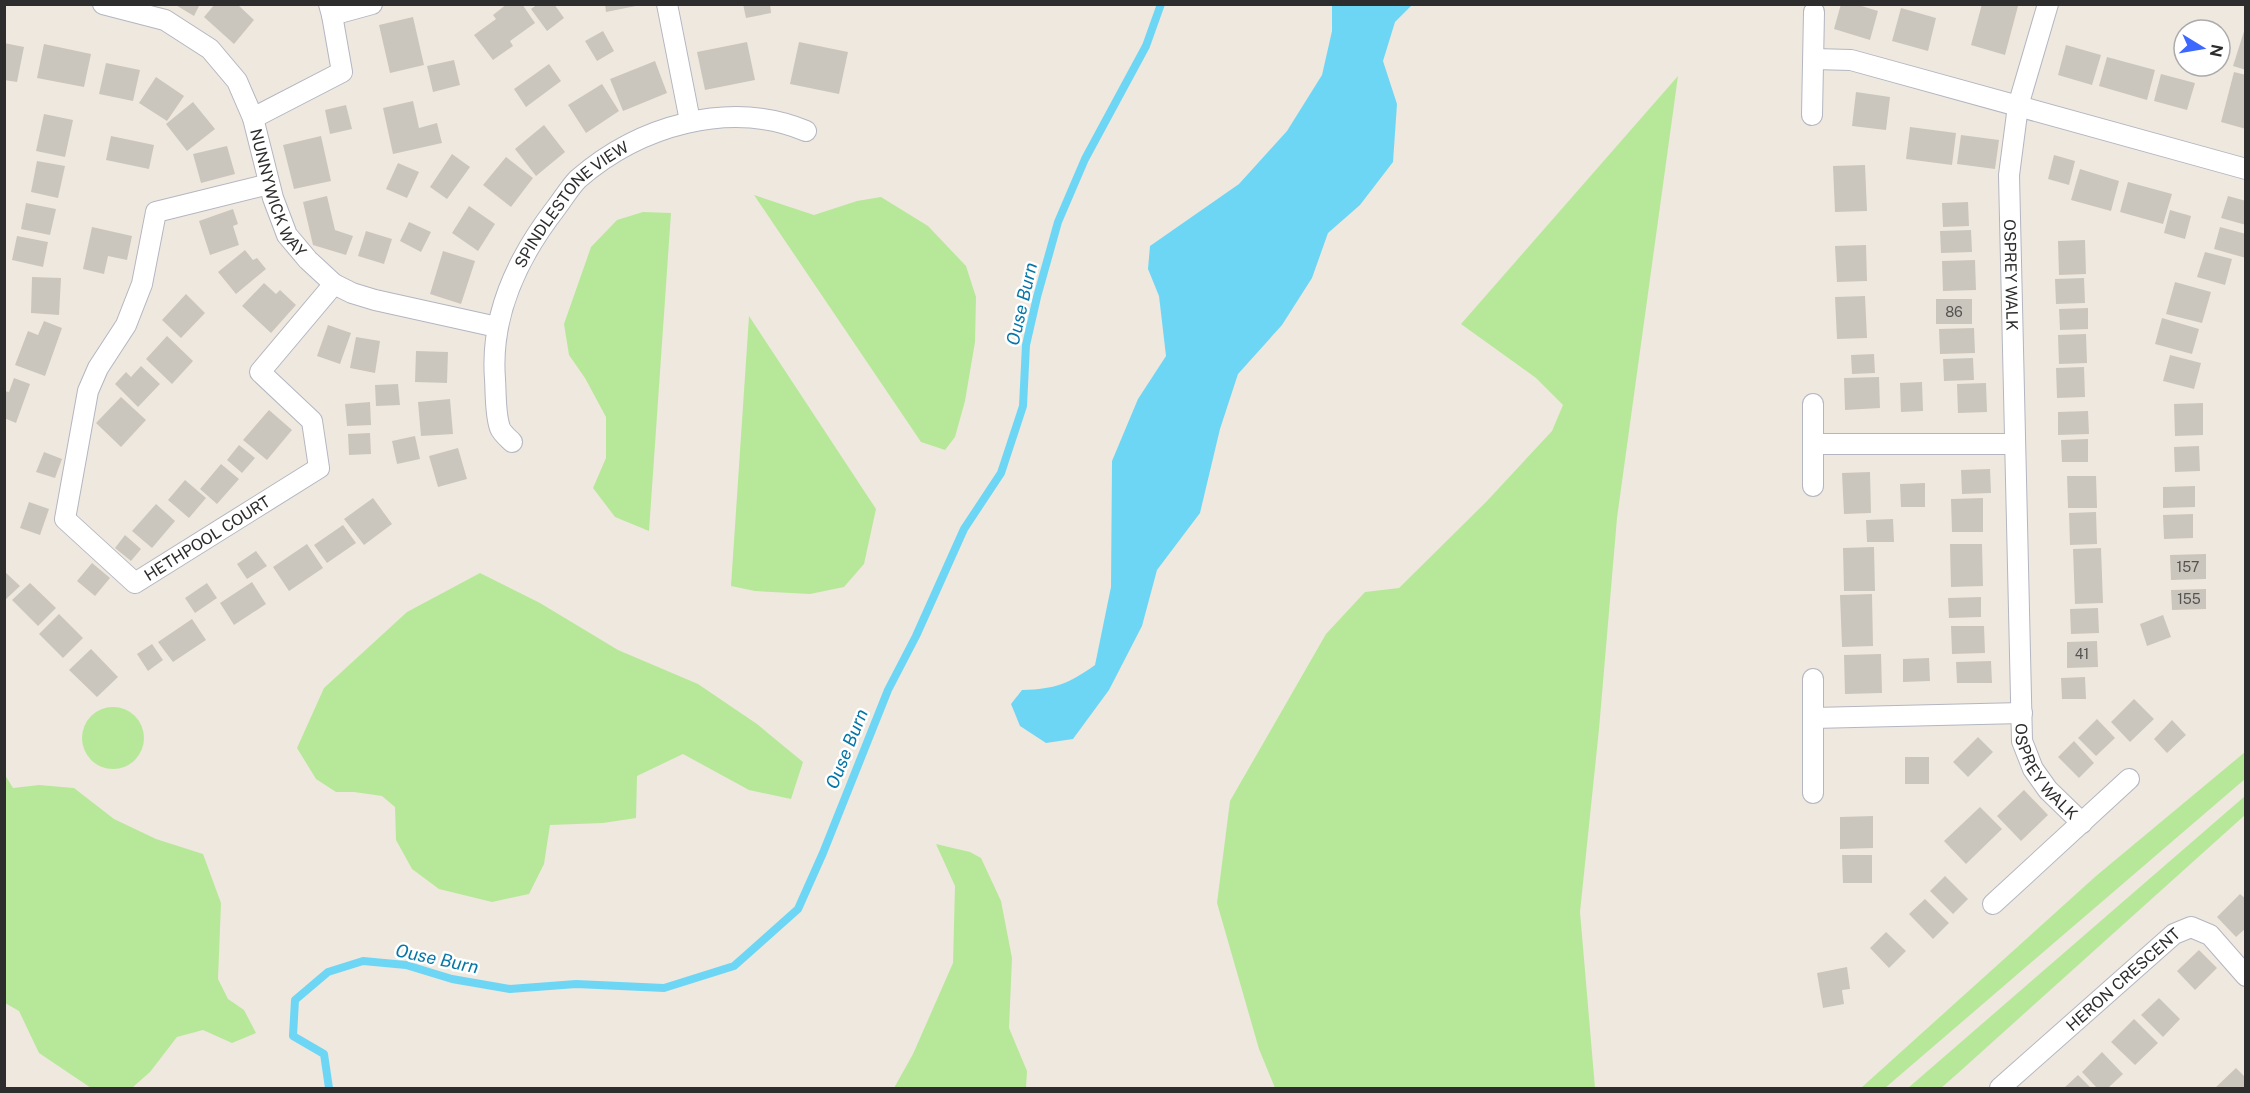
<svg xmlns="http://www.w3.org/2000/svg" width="2250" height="1093" viewBox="0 0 2250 1093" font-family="'Public Sans',sans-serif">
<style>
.green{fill:#b7e899}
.water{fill:#6ed6f5}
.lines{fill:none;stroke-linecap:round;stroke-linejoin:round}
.stream{stroke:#6ed6f5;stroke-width:8}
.building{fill:#cbc6bd}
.street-casing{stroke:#b3b6c1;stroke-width:22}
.street{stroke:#fff;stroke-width:20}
.labels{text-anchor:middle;stroke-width:5;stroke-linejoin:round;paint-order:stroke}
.number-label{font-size:14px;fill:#545351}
.street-label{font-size:16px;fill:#2d2d2d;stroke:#fff}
.water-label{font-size:18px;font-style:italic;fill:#0676a8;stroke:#fff}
</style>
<rect width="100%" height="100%" fill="#efe8df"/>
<!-- green -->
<g class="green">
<path d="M1678,76L1617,518L1599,729L1580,912L1595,1088H1275L1259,1049L1217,903L1230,801L1326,634L1365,592L1399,588L1486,502L1552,431L1563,405L1536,378L1461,324Z"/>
<path d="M754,195L814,215L857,201L881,197L928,226L966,266L976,297L975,342L965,401L955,437L945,450L921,442Z"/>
<path d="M643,212L671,213L649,531L615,517L593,488L606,458V417L585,378L569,355L564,324L591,247L617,220Z"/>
<path d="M749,316L876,509L864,564L844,587L810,594L755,591L731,586Z"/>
<path d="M480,573L540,603L618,650L698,684L757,724L803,762L791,799L749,790L683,754L637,776L636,818L603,823L550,825L544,864L529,894L492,902L439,889L412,869L396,840L395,807L382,796L354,792H336L316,779L297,748L324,688L407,612Z"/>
<circle cx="113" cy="738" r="31"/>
<path d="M2245,752V779L1885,1088H1861L2096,876Z"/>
<path d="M5,775L13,788L39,785L74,788L114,819L156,839L203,854L221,903L218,979L228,999L244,1010L256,1033L232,1043L203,1030L177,1037L150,1072L133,1087L91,1088L39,1053L19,1011L5,1003Z"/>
<path d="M2245,796V815L1957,1074L1941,1088H1908Z"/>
<path d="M936,844L970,852L981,858L1001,901L1012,958L1009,1028L1027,1071L1026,1088H894L913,1054L953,963L955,886Z"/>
</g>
<!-- water -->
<path class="water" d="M1332,5H1412L1395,22L1383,61L1397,104L1393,162L1360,205L1328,233L1312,278L1282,325L1238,374L1220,429L1200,513L1157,570L1142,626L1109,690L1073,739L1046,743L1020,726L1011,704L1022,690C1056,689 1068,684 1095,665L1111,587L1112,461L1138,399L1166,356L1159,296L1148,269L1150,246L1239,184L1287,131L1322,75L1332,31Z"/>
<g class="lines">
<!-- stream -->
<path class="stream" d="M329,1088L324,1054L293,1036L295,1000L328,972L363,961L406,965L452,979L510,989L576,984L664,988L734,966L798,909L823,853L888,690L916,636L964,529L1001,473L1023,406L1026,345L1037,297L1058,222L1085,159L1146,46L1161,4"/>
</g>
<!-- building -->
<g class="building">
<path d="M174,4H200L194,16Z"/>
<path d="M215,4H237L254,20L234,44L204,17Z"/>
<path d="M507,4H522L535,23L510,41L513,46L493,60L474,35L496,19L493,15Z"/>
<path d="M538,4H554L564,18L547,31L531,9Z"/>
<path d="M605,4H636V6L606,12Z"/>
<path d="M743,4H770L771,13L746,18Z"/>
<path d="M1841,4H1855L1878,11L1870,40L1834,29Z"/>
<path d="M1982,4L2018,6L2005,55L1971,45Z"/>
<path d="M1901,8L1936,18L1928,51L1892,41Z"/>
<path d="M413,17L424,65L390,73L379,25Z"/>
<path d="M2246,25V70L2233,66Z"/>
<path d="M603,31L614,51L597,61L585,41Z"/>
<path d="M747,42L755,80L705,90L697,52Z"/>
<path d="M799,42L848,52L839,94L790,84Z"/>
<path d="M4,43L24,47L17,82L4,80Z"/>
<path d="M44,44L91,54L84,87L37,78Z"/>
<path d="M2066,45L2101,55L2092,85L2058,75Z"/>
<path d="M2107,57L2155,70L2147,100L2099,86Z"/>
<path d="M454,60L460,85L433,92L427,66Z"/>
<path d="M655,61L667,93L623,111L610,79Z"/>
<path d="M106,63L140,70L133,101L99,94Z"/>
<path d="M549,64L561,81L526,107L514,89Z"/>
<path d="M2234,72L2246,75V129L2221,122Z"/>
<path d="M2161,74L2195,83L2187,110L2154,101Z"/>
<path d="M156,77L184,96L167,121L139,103Z"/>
<path d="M602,84L619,111L586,133L568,105Z"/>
<path d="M1856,92L1890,97L1886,130L1852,126Z"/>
<path d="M413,101L419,128L437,123L442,143L393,154L383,108Z"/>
<path d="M193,102L215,129L187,151L166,124Z"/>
<path d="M346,105L352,129L330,134L325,110Z"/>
<path d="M44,114L73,120L65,157L36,151Z"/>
<path d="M544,125L565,152L536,176L515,149Z"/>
<path d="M1910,127L1956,133L1952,165L1906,159Z"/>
<path d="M1961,135L1999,140L1995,169L1957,164Z"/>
<path d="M111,136L154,145L149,169L106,160Z"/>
<path d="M321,136L331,181L294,189L283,145Z"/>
<path d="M227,146L235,174L201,183L193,154Z"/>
<path d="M452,154L470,167L447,199L430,187Z"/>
<path d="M2054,155L2075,161L2069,185L2048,179Z"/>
<path d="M506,157L533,178L511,207L483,185Z"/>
<path d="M37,161L65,166L58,198L31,192Z"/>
<path d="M398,163L419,172L407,198L386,189Z"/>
<path d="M1865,165L1867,211L1835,212L1833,166Z"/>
<path d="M2080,169L2119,181L2111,211L2071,200Z"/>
<path d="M2128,182L2172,194L2163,224L2120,212Z"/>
<path d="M327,196L335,230L353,236L346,255L313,245L303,202Z"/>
<path d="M2228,196L2246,201V225L2221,218Z"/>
<path d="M1968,202L1969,226L1943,227L1942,203Z"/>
<path d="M26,203L56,209L50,235L21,229Z"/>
<path d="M469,206L495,224L478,251L452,233Z"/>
<path d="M233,209L238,224L233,226L239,245L210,255L199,221Z"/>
<path d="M2170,210L2191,216L2185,239L2164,233Z"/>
<path d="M409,222L431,232L421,252L400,241Z"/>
<path d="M92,227L132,236L127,260L108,256L104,274L83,269Z"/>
<path d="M2220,227L2246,234V258L2214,249Z"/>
<path d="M1971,230L1972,252L1941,253L1940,231Z"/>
<path d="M366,231L392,239L384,264L358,256Z"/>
<path d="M17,236L48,242L43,267L12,260Z"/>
<path d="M2085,240L2086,274L2059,275L2058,241Z"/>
<path d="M1866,245L1867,281L1837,282L1835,246Z"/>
<path d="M245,250L253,260L257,258L266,269L236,294L218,272Z"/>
<path d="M443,251L475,261L461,304L430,294Z"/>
<path d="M2205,252L2232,259L2225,285L2197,277Z"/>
<path d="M1975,260L1976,290L1943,291L1942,261Z"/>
<path d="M32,277L61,278L59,315L31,313Z"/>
<path d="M2084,278L2085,303L2056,304L2055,279Z"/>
<path d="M2175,282L2211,292L2202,323L2166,314Z"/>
<path d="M264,283L276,294L280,290L296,305L271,333L242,306Z"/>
<path d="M186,294L205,313L181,338L162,320Z"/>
<path d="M1865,296L1867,338L1837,339L1835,297Z"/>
<rect x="1936" y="299" width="36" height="25"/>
<path d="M2088,308V329L2060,330L2059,309Z"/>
<path d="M2162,318L2199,329L2192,354L2155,344Z"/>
<path d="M44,321L62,328L45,376L15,365L28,331L38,335Z"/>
<path d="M328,325L351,333L340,364L317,356Z"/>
<path d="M1974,328L1975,353L1940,354L1939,329Z"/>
<path d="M2086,334L2087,363L2059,364L2058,335Z"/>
<path d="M167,336L193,361L172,384L146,359Z"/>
<path d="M356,337L380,341L375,373L350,368Z"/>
<path d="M416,351L448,352L447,383L415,382Z"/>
<path d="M1874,354L1875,373L1852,374L1851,355Z"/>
<path d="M2170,355L2201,363L2194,389L2163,381Z"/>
<path d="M1973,358L1974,380L1944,381L1943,359Z"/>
<path d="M141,366L160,384L138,407L115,384L126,372L131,377Z"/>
<path d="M2084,367L2085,397L2057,398L2056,368Z"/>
<path d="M1879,377L1880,408L1845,410L1844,378Z"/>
<path d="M14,378L30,384L16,423L4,418V391L9,392Z"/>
<path d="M1922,382L1923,411L1901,412L1900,383Z"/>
<path d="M1986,383L1987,412L1958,413L1957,384Z"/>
<path d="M398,384L400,405L376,406L375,385Z"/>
<path d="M121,397L146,420L121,447L96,423Z"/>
<path d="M450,399L453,434L421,436L418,402Z"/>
<path d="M370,402L371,425L347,426L345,404Z"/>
<path d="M2203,403V435L2175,436L2174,404Z"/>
<path d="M269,410L292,430L267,460L243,440Z"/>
<path d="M2088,411L2089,434L2058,435V412Z"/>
<path d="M370,433L371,454L349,455L348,434Z"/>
<path d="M415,436L420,459L397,464L392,441Z"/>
<path d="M2088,439V462H2062L2061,440Z"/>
<path d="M239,445L255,458L242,473L227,460Z"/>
<path d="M2199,446L2200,471L2175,472L2174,447Z"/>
<path d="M458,448L467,479L438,487L429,456Z"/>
<path d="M44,452L62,459L55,478L36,472Z"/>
<path d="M221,464L239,479L217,504L200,489Z"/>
<path d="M1990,469L1991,493L1962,494L1961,470Z"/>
<path d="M1870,472L1871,513L1844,514L1842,473Z"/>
<path d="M2067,476H2096L2097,508H2068Z"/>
<path d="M185,480L206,498L189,518L168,500Z"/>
<path d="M1925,483V507H1901L1900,484Z"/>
<path d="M2195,486V507L2163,508V487Z"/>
<path d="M373,498L392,524L364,545L344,519Z"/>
<path d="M1983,498V532H1952L1951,499Z"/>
<path d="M29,502L49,509L40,535L20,528Z"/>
<path d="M156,504L175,521L152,548L132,531Z"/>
<path d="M2096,512L2097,544L2070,545L2069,513Z"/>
<path d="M2193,514V538L2164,539L2163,515Z"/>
<path d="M1893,519L1894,542H1867L1866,520Z"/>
<path d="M343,525L356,543L327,563L314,545Z"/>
<path d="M125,535L141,549L131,561L115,548Z"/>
<path d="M307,544L323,568L289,591L273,567Z"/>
<path d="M1950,544H1982L1983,586L1951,587Z"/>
<path d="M1874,547L1875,591H1844L1843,548Z"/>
<path d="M2101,548L2103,603L2075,604L2073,549Z"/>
<path d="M256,551L267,566L247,579L237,564Z"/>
<path d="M2206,554V579L2171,580L2170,555Z"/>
<path d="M92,563L110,578L95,596L77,581Z"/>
<path d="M4,571L20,586L4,601Z"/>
<path d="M252,582L266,604L234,625L220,603Z"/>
<path d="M30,583L56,608L38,626L12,600Z"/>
<path d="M207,583L217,598L195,613L185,598Z"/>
<path d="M2206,589V609L2172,610L2171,590Z"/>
<path d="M1872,594L1873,646L1842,647L1840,595Z"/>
<path d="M1981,597V617L1949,618L1948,598Z"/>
<path d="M2098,608L2099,633L2071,634L2070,609Z"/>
<path d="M59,614L83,638L63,658L39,634Z"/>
<path d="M2163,615L2171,637L2147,646L2140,624Z"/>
<path d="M192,619L206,640L173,662L158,642Z"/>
<path d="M1951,626H1984L1985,653L1952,654Z"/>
<path d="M2097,641L2098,667L2067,668V642Z"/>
<path d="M152,644L163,660L148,671L137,654Z"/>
<path d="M91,649L118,677L97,697L69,670Z"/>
<path d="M1881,654L1882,693L1845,694L1844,655Z"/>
<path d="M1929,658L1930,681L1903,682V659Z"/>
<path d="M1991,661L1992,683H1957L1956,662Z"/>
<path d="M2085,677L2086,699H2062L2061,678Z"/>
<path d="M2134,699L2154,719L2130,742L2111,722Z"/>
<path d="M2097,719L2115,738L2096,756L2078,738Z"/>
<path d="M2172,720L2186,735L2167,753L2154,739Z"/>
<path d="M1978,737L1993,752L1968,777L1953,762Z"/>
<path d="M2074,741L2094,763L2079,778L2058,757Z"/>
<rect x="1905" y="757" width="24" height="27"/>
<path d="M2024,790L2048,815L2021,841L1997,816Z"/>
<path d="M1980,807L2002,829L1966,864L1944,841Z"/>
<path d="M1873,816V848L1840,849V817Z"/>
<path d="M1842,855H1872V883H1843Z"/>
<path d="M1945,876L1968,899L1953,914L1930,891Z"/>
<path d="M2240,894L2246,899V928L2236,937L2217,917Z"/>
<path d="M1925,899L1949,923L1933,939L1909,914Z"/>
<path d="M1886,932L1906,951L1889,968L1870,948Z"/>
<path d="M2199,950L2217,968L2195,990L2177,971Z"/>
<path d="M1847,967L1850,989L1842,990L1844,1004L1823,1008L1817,973Z"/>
<path d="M2159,998L2180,1019L2163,1037L2141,1015Z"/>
<path d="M2134,1019L2158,1043L2135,1065L2111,1042Z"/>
<path d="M2102,1052L2123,1074L2108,1088H2097L2082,1072Z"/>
<path d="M2236,1068L2246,1078V1088H2215Z"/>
<path d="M2078,1075L2091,1088H2064Z"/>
</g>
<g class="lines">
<defs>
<g id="street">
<path id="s1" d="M103,4L165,20L210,49L237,81L253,118L273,198L287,235L308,260L334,284L352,293L375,300L497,327"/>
<path d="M329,4L332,15L372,4"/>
<path d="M667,4L690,121"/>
<path id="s2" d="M2048,4L2018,106L2009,175L2022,741L2033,769L2048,790L2082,823"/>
<path d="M1814,59L1851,60L2246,169"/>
<path d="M1812,115L1814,12"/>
<path d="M253,118L342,72L332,15"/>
<path id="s3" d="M269,184L156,212L142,284L126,325L98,368L88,391L65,519L135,583L319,468L312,421L260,372L334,284"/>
<path id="s4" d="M512,442C508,438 502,433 500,428C495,414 496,394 495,379C490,315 518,257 556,208C563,199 570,187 578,179C639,126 729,99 806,131"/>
<path d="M1813,444H2015"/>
<path d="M1813,486V404"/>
<path d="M1813,718L2022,713"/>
<path d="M1813,793V679"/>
<path d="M1993,904L2129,779"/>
<path id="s5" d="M2000,1088L2174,934L2191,927L2210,935L2246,976"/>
</g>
</defs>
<!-- street casing -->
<use href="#street" class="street-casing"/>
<!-- street -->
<use href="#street" class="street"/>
</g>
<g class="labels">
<!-- number labels -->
<g class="number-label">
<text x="1954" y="317">86</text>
<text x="2188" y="572">157</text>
<text x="2189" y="604">155</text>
<text x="2082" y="659">41</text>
</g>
<!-- street labels -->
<g class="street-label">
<text dy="6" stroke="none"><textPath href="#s1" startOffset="279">NUNNYWICK WAY</textPath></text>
<text dy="6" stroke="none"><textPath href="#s4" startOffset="267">SPINDLESTONE VIEW</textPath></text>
<text dy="6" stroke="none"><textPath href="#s2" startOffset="276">OSPREY WALK</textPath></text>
<text dy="6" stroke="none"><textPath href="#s3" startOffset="620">HETHPOOL COURT</textPath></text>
<text dy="6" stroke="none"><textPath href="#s2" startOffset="780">OSPREY WALK</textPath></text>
<text dy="6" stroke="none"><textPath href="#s5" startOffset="164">HERON CRESCENT</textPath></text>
</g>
<!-- water labels -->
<g class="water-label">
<text transform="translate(1022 304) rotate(-77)" y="6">Ouse Burn</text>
<text transform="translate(847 749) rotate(-68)" y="6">Ouse Burn</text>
<text transform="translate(437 959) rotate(12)" y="6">Ouse Burn</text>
</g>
</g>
<!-- border -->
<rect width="2250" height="1093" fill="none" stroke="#2d2d2d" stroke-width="12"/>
<!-- north arrow -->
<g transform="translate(2202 48) rotate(101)"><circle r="28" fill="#ffffff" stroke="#ababab" stroke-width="1.5"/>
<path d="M0-4.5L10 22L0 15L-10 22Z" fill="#3c68ff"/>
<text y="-9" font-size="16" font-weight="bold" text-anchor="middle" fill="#2d2d2d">N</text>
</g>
</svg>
